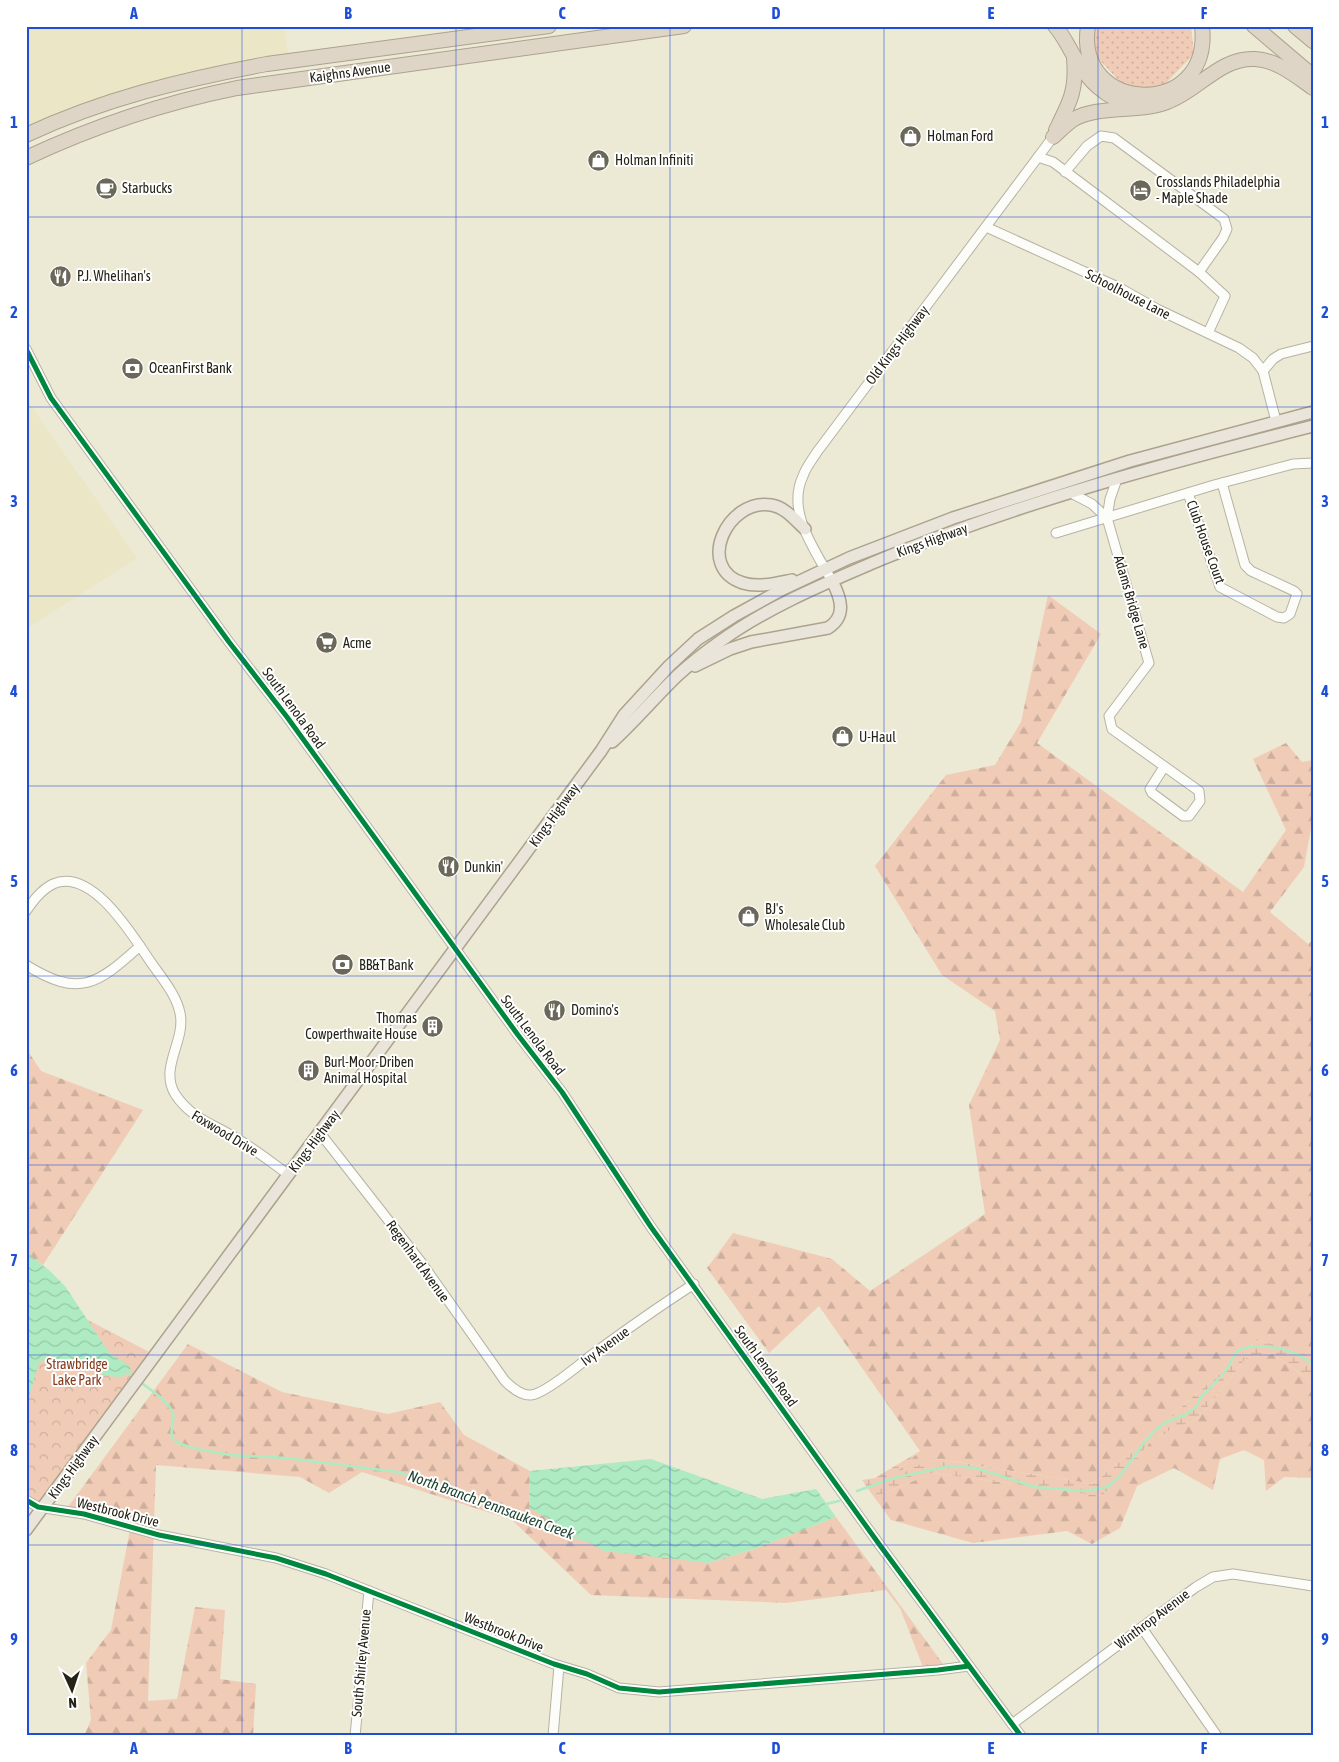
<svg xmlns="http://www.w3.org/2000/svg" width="1339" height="1762" viewBox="0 0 1339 1762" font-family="'Asap Condensed',sans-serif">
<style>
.built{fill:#ebe6c5}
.grass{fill:url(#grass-dots)}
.forest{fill:url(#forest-firs)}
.wetland{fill:url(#wetland-marsh)}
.park{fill:url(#park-crowns)}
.water{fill:url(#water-waves)}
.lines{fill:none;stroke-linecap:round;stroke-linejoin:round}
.stream{stroke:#aeebc2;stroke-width:2.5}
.minor-casing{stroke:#b6b3a4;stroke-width:11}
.major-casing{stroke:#aca28d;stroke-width:14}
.highway-casing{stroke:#aca28d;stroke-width:16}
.minor{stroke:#fcfcf9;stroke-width:9}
.major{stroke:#eae5db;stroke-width:11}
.highway{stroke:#ded5c7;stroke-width:14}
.cycleway-casing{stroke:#fff;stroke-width:8}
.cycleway{stroke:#00873e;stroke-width:5}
.grid{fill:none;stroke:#1d4ed8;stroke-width:1;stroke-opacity:0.55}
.labels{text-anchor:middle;stroke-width:4;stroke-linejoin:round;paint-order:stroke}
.street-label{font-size:14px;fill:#252316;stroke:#fff}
.poi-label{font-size:14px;fill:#252316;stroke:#fff;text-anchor:start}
.park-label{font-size:14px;fill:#85391a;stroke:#fff}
.water-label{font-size:15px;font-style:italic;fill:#1e4430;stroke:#fff}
.neatline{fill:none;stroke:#1d4ed8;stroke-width:2}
.grid-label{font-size:16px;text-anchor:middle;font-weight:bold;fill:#1d4ed8}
</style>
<defs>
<pattern id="grass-dots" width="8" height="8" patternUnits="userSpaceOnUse" patternTransform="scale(1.25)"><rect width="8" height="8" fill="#f0ccb7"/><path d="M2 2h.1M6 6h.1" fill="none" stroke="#ceaf9d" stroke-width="1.8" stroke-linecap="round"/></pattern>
<pattern id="forest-firs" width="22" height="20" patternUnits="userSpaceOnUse" patternTransform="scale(1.25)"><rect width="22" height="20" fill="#f0ccb7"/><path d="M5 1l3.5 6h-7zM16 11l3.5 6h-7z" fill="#ceaf9d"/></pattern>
<pattern id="wetland-marsh" width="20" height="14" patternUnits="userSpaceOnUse" patternTransform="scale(1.25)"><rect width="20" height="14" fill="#f0ccb7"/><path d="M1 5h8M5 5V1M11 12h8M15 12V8" fill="none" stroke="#ceaf9d"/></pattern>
<pattern id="park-crowns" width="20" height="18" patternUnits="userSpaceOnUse" patternTransform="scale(1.25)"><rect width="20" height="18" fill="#f0ccb7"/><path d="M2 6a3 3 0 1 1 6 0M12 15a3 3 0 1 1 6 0" fill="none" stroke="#ceaf9d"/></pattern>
<pattern id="water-waves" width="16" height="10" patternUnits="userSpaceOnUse" patternTransform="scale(1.25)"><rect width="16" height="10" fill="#aeebc2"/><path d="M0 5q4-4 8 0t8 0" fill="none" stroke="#96c9a6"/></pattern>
</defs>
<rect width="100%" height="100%" fill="#ece9d5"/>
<!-- built -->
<g class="built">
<path d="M26,26H283L288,53L162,81L26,134Z"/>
<path d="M26,399L137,558L26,629Z"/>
</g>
<!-- grass -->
<path class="grass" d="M1095,26H1191L1194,54L1161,88L1125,87L1093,53Z"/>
<!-- forest -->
<g class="forest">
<path d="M1048,595L1101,634L1037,743L1243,892L1286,830L1253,759L1286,743L1302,762L1313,760V817L1304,867L1270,912L1308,944L1313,939V1359L1307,1355L1258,1340L1093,1484L938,1459L897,1472L920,1451L819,1306L769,1353L707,1268L733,1233L832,1259L870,1291L985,1214L969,1105L1000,1040L995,1011L942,975L875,866L946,775L995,765L1021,722Z"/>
<path d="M26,1048L41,1071L143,1110L43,1265L26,1253Z"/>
<path d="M188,1344L282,1392L388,1414L440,1402L464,1435L530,1471L529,1508L708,1563L757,1548L836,1517L943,1664L923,1667L900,1608L886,1590L786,1603L591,1595L512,1520L362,1472L329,1493L300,1477L156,1465L148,1701L177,1699L195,1607L225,1610L220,1679L256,1684L253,1736H84L91,1720L86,1663L111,1630L132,1519L65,1511Z"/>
<path d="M1273,1354L1313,1383V1478L1284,1477L1266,1491L1264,1460L1244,1450L1220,1459L1213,1490L1174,1468L1137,1486L1120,1528L1092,1544L1067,1531L973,1543L891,1520L874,1497L933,1473L1102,1496L1155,1437L1199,1418L1246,1358Z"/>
</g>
<!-- wetland -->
<path class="wetland" d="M1258,1340L1308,1355L1313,1359V1383L1273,1354L1246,1358L1199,1418L1155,1437L1102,1496L933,1473L874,1497L862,1480L875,1478L920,1451L898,1471L938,1459L1093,1484Z"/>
<!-- park -->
<path class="park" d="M26,1261L67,1309L155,1355L38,1507L26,1500Z"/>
<!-- water -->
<g class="water">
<path d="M26,1252L50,1271L65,1286L108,1351C115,1358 125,1361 131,1368L125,1376C100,1381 66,1357 41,1361L39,1362L30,1394L26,1399Z"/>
<path d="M651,1459L762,1499L816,1489L836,1517L757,1548L708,1563L604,1551L529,1508L530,1471Z"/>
</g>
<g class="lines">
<!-- stream -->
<g class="stream">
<path d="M126,1371L135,1378"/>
<path d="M139,1381C149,1389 171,1403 173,1414C175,1421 170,1429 172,1438L178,1443L193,1448L230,1455L286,1458L398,1472L483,1500L571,1536L587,1541"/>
<path d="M857,1491L894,1478L950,1466L968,1467L982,1470L1035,1487L1085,1491L1107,1487L1120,1476L1143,1444L1155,1430L1166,1422L1185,1415L1196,1407L1201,1397L1225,1372L1237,1351C1253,1343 1276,1346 1292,1352C1299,1354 1306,1360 1313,1364"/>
<path d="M826,1504L839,1501"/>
</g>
<defs>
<g id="minor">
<path d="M1038,157L1053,162L1199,272L1225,296L1208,333"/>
<path d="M1065,172L1087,146L1101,136L1114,138L1224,219L1227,229L1223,238L1199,272"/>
<path d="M986,227L1118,287L1157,309L1239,348L1253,358L1263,371"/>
<path d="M26,349L51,398L229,642L287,717L518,1035L562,1092L651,1227L879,1544L1021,1736"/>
<path d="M1276,421L1263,371L1273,359L1281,354L1313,346"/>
<path d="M1117,479L1110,499L1107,518L1149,663L1109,716L1112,729L1199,791L1200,801L1189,816H1183L1152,793L1150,789L1164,767"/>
<path d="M1071,493L1092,504L1107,518"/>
<path d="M1188,493L1220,587L1277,617L1284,618L1290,614L1297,594L1294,591L1251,571L1245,565L1222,483"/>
<path d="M1056,533L1214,485L1293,464L1313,463"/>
<path d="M832,581C815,550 786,512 803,476C806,467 812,460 817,452L1053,137"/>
<path d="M26,911C33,901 41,890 53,884C91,867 131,933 148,958C159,975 176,993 180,1013C186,1041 159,1067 175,1094C192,1120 215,1124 239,1140C256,1150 272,1163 289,1175"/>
<path d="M26,965C79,998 97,985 140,946"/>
<path d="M320,1133L421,1262L505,1381C511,1387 522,1396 531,1395C544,1394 578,1366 589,1357C623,1332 658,1307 694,1284"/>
<path d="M26,1500L38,1507L84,1514L159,1535L276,1558L326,1574L554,1664L587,1674L619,1688L659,1692L938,1670L969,1666"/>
<path d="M1142,1628L1217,1736"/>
<path d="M1012,1724L1196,1587L1213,1577L1233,1574L1313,1586"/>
<path d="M355,1736L369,1591"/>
<path d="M553,1736L559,1666"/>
</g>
<g id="major">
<path d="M792,580C777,583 758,588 743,583C695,568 727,498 771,505C785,507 795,520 805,529"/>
<path d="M695,666L730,649L751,642L828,628C847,616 841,598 832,581"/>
<path d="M612,742C635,721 655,697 678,675C690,664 704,653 718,643C767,607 826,583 882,559C1021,502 1167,463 1313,426"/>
<path d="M26,1530L570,793L601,751L624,715L669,666L698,639L734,616L783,589L849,558L953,518L1130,461L1313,412"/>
</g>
<g id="highway">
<path d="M1055,26C1063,35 1068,46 1074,56C1088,81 1106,99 1135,106"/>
<path d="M1088,26C1074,115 1213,120 1202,26"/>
<path d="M1254,26L1313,76"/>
<path d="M1295,26L1313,41"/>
<path d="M1056,130C1070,102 1077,90 1074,58"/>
<path d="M26,135C103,99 184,79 267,64L549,26"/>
<path d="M1053,137C1060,131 1066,124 1074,119C1099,105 1139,113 1167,102C1198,91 1220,57 1255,59C1277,60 1296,76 1313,88"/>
<path d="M26,158C94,126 163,103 237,88L684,26"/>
</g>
</defs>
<!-- minor casing -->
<use href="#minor" class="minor-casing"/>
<!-- major casing -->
<use href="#major" class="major-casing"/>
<!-- highway casing -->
<use href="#highway" class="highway-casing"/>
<!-- minor -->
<use href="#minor" class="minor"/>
<!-- major -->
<use href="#major" class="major"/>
<!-- highway -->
<use href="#highway" class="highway"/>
<defs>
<g id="cycleway">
<path d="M26,349L51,398L229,642L287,717L518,1035L562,1092L651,1227L879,1544L1021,1736"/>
<path d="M26,1500L38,1507L84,1514L159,1535L276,1558L326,1574L554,1664L587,1674L619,1688L659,1692L938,1670L969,1666"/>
</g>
</defs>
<!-- cycleway casing -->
<use href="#cycleway" class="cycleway-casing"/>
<!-- cycleway -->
<use href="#cycleway" class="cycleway"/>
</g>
<!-- grid -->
<path class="grid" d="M242,26V1736M456,26V1736M670,26V1736M884,26V1736M1098,26V1736M26,217H1313M26,407H1313M26,596H1313M26,786H1313M26,976H1313M26,1165H1313M26,1355H1313M26,1545H1313"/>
<!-- icons -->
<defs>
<symbol id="shop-disc" viewBox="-11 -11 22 22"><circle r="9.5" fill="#6b6859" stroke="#fff"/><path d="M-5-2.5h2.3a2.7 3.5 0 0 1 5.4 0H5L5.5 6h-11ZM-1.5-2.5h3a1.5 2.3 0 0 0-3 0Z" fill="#fff"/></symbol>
<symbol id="cafe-disc" viewBox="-11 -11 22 22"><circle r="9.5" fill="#6b6859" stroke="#fff"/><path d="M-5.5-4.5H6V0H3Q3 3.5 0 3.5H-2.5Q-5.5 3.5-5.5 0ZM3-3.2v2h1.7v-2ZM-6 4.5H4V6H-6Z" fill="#fff"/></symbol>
<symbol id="hotel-disc" viewBox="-11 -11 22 22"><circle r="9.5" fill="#6b6859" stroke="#fff"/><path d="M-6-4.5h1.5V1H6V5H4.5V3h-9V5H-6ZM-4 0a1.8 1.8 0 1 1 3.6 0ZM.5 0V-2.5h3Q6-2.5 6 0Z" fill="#fff"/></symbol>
<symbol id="restaurant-disc" viewBox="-11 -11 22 22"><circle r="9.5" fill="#6b6859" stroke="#fff"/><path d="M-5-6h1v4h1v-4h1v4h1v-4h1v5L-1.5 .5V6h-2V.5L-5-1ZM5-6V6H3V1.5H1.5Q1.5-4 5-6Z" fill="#fff"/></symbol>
<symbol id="bank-disc" viewBox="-11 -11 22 22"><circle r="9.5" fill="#6b6859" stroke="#fff"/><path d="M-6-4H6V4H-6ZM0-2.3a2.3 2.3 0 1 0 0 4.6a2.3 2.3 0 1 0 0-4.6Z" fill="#fff"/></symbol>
<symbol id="supermarket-disc" viewBox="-11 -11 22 22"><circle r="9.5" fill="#6b6859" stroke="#fff"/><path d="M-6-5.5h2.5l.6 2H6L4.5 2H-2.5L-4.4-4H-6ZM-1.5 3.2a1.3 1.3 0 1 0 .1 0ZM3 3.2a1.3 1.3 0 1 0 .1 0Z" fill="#fff"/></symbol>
<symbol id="building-disc" viewBox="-11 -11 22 22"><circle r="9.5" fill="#6b6859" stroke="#fff"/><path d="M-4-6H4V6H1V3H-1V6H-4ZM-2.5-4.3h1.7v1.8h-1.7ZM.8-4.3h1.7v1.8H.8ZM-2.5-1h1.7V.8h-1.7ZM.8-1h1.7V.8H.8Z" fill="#fff"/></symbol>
</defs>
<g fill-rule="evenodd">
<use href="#shop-disc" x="898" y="124" width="25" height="25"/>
<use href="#shop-disc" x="586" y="148" width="25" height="25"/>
<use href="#cafe-disc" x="94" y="176" width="25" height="25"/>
<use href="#hotel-disc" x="1128" y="178" width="25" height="25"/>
<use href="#restaurant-disc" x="48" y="264" width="25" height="25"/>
<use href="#bank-disc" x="120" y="356" width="25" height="25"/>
<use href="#supermarket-disc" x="314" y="630" width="25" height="25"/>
<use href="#shop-disc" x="830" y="724" width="25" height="25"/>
<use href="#restaurant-disc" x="436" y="854" width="25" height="25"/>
<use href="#shop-disc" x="736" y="904" width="25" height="25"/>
<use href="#bank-disc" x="330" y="952" width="25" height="25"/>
<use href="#restaurant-disc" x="542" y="998" width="25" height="25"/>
<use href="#building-disc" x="420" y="1014" width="25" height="25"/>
<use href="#building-disc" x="296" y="1058" width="25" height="25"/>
</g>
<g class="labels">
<!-- street labels -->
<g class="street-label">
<text transform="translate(350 72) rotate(-8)" y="5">Kaighns Avenue</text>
<text transform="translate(1128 294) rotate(27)" y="5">Schoolhouse Lane</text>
<text transform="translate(897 345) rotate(-53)" y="5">Old Kings Highway</text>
<text transform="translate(932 540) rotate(-20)" y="5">Kings Highway</text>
<text transform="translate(1206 542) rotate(70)" y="5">Club House Court</text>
<text transform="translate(1132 602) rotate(74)" y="5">Adams Bridge Lane</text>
<text transform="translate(294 708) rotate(54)" y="5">South Lenola Road</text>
<text transform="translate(554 815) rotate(-54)" y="5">Kings Highway</text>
<text transform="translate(533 1035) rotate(53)" y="5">South Lenola Road</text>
<text transform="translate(225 1133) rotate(31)" y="5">Foxwood Drive</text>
<text transform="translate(314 1141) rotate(-53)" y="5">Kings Highway</text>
<text transform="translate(418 1261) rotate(54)" y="5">Regenhard Avenue</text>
<text transform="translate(605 1346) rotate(-36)" y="5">Ivy Avenue</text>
<text transform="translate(766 1366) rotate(54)" y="5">South Lenola Road</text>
<text transform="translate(73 1467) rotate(-54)" y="5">Kings Highway</text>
<text transform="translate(118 1512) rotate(14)" y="5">Westbrook Drive</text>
<text transform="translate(1152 1619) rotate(-37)" y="5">Winthrop Avenue</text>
<text transform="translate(504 1632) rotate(22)" y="5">Westbrook Drive</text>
<text transform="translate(361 1663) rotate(-85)" y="5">South Shirley Avenue</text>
</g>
<!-- poi labels -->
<g class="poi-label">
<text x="927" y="141">Holman Ford</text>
<text x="615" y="165">Holman Infiniti</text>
<text x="1156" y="187">Crosslands Philadelphia<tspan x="1156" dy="16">- Maple Shade</tspan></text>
<text x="122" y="193">Starbucks</text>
<text x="77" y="281">P.J. Whelihan's</text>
<text x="149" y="373">OceanFirst Bank</text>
<text x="343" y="648">Acme</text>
<text x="859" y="742">U-Haul</text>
<text x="464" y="872">Dunkin'</text>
<text x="765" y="914">BJ's<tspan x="765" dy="16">Wholesale Club</tspan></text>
<text x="359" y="970">BB&amp;T Bank</text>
<text x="571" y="1015">Domino's</text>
<text x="417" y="1023" text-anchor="end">Thomas<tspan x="417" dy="16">Cowperthwaite House</tspan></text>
<text x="324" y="1067">Burl-Moor-Driben<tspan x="324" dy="16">Animal Hospital</tspan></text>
</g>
<!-- park labels -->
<g class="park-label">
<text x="77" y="1369">Strawbridge<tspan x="77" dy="16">Lake Park</tspan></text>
</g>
<!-- water labels -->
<g class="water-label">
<text transform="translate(491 1505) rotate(20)" y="5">North Branch Pennsauken Creek</text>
</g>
</g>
<!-- border -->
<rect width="1339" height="1762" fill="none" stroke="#ffffff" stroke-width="55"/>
<!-- north arrow -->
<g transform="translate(72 1690) rotate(177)" stroke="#ffffff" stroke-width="4" paint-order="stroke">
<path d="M0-4L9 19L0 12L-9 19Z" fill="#252316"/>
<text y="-8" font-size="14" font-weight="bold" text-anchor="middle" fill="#252316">N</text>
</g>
<rect x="28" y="28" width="1284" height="1706" class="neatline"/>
<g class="grid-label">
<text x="134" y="19">A</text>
<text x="348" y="19">B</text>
<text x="562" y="19">C</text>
<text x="776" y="19">D</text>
<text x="991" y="19">E</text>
<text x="1204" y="19">F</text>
<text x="14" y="128">1</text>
<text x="1325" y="128">1</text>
<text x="14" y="318">2</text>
<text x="1325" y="318">2</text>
<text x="14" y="507">3</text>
<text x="1325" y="507">3</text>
<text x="14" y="697">4</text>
<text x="1325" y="697">4</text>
<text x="14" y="887">5</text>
<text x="1325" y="887">5</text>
<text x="14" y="1076">6</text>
<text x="1325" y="1076">6</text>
<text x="14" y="1266">7</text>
<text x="1325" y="1266">7</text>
<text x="14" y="1456">8</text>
<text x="1325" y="1456">8</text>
<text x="14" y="1645">9</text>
<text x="1325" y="1645">9</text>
<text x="134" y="1754">A</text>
<text x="348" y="1754">B</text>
<text x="562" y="1754">C</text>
<text x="776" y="1754">D</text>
<text x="991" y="1754">E</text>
<text x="1204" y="1754">F</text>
</g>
</svg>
